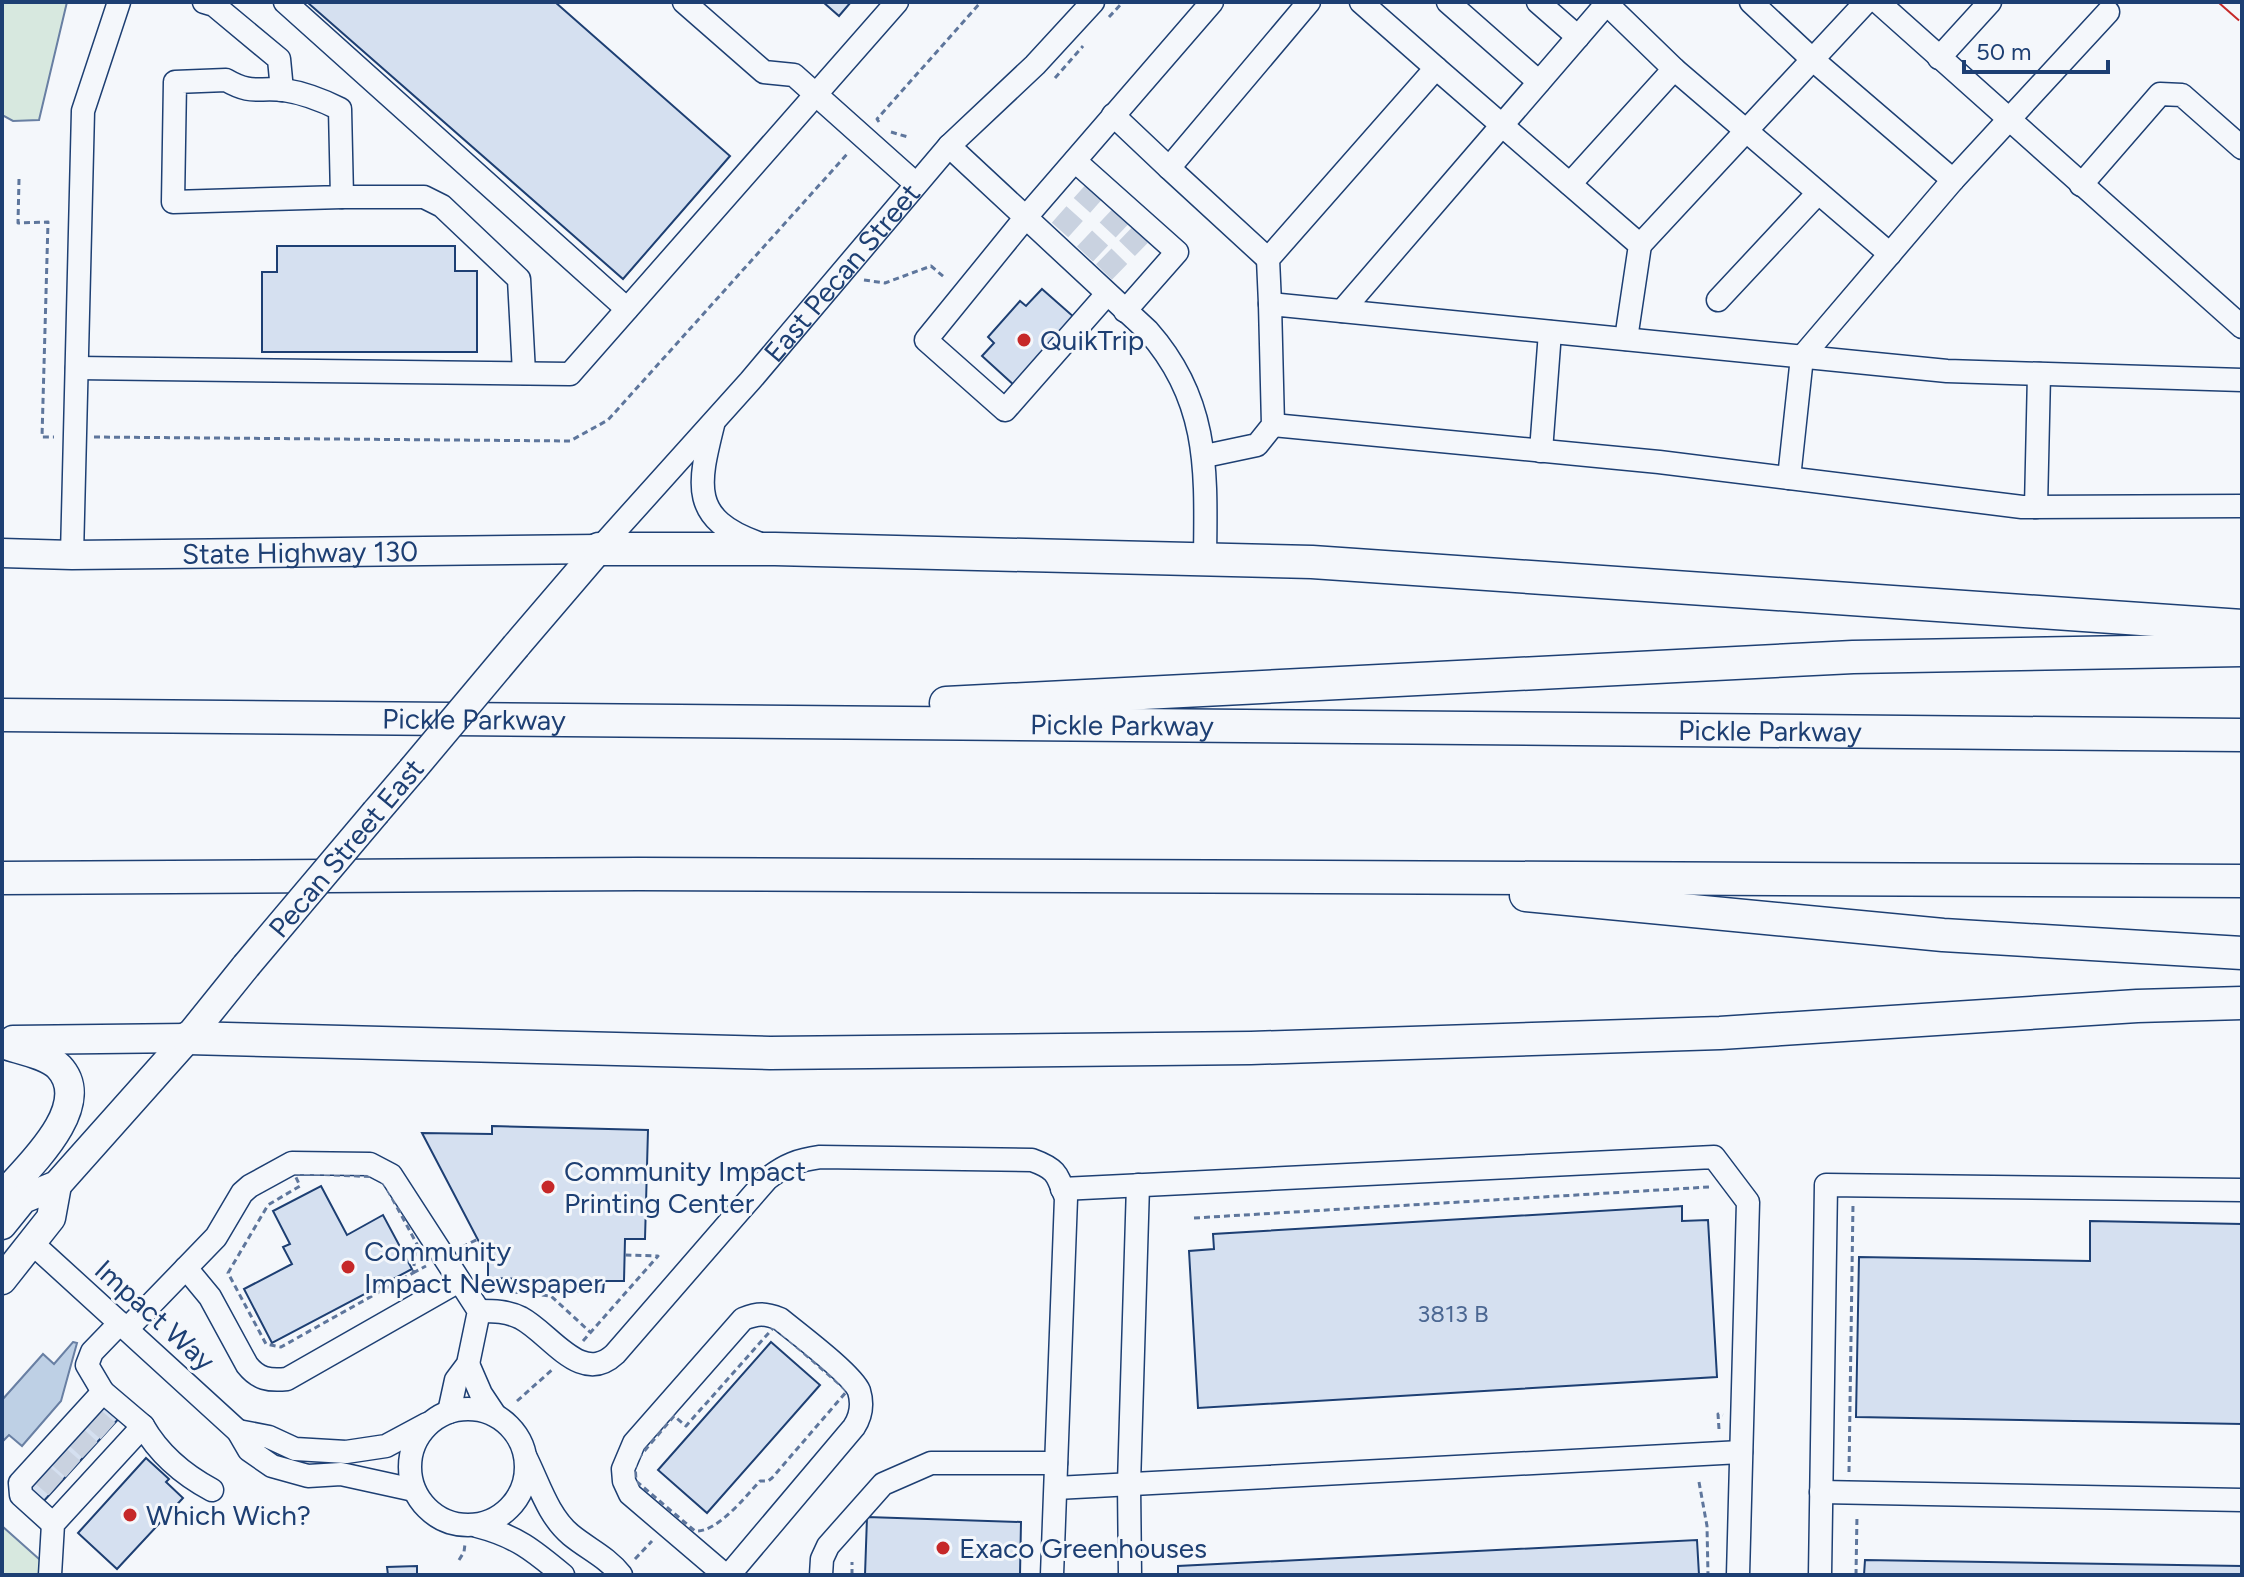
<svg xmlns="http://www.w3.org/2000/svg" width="2244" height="1577" viewBox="0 0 2244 1577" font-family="Figtree,sans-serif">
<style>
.green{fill:#d7e8df;stroke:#687fa3;stroke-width:2}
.water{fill:#bed0e5;stroke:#687fa3;stroke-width:2}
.building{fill:#d5e0f0;stroke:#1d3f73;stroke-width:2}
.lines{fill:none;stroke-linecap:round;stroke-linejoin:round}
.minor-tunnel{stroke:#c9d2e0;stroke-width:22;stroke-dasharray:22 11;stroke-linecap:butt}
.minor-casing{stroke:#1d3f73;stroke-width:25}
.major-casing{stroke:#1d3f73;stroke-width:31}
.highway-casing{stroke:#1d3f73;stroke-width:35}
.path{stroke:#5e769c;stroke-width:3;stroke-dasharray:6 4;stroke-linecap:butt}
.minor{stroke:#f4f7fb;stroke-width:22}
.major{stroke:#f4f7fb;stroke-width:28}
.highway{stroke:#f4f7fb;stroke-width:32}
.major-bridge-casing{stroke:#1d3f73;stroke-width:31;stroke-linecap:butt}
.major-bridge{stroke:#f4f7fb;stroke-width:28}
.power{stroke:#c62828;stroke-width:2;stroke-dasharray:28 6 4 6;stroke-linecap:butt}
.poi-dot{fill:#c62828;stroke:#f4f7fb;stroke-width:3}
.labels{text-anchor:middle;stroke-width:6;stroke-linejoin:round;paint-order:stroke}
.number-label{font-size:24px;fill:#4b6792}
.street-label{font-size:28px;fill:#1d3f73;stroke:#f4f7fb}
.poi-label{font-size:28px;fill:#1d3f73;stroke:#f4f7fb;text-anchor:start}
</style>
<rect width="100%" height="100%" fill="#f4f7fb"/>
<!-- green -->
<g class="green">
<path d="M2,2H67L39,120L13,121L2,115Z"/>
<path d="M2,1526L57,1575H2Z"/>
</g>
<!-- water -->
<path class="water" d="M73,1342L77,1343L61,1401L22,1446L9,1435L2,1442V1400L43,1354L54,1364Z"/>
<!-- building -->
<g class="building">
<path d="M307,2H555L730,156L623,279Z"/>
<path d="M823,2H851L839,16Z"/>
<path d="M277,246H455V271H477V352H262V272H277Z"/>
<path d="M1042,289L1075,318L1015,386L982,356L994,343L988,337L1020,301L1026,306Z"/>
<path d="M492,1126L648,1130L645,1239H625L624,1281H604L603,1292L534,1290L535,1279L488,1278V1259L422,1133L492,1134Z"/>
<path d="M321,1186L347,1235L383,1215L412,1269L272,1343L244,1289L292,1264L283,1247L290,1244L273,1211Z"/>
<path d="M1682,1206V1221L1708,1220L1717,1377L1198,1408L1189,1251L1214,1249L1213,1234Z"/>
<path d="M2090,1221L2242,1224V1424L1856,1417L1859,1257L2090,1261Z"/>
<path d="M771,1342L820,1385L707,1513L658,1470Z"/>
<path d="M107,1401L122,1415L42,1503L26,1488Z"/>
<path d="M146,1458L169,1479L166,1482L183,1498L117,1569L78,1533Z"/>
<path d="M867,1517L1021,1522L1020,1575H865Z"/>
<path d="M1697,1540L1699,1575H1178V1566Z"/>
<path d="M1865,1560L2242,1566V1575H1864Z"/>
<path d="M417,1566V1575H388L387,1567Z"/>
</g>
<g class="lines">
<!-- minor-tunnel -->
<g class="minor-tunnel">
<path d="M1060,230L1093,193"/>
<path d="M1085,254L1120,217"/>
<path d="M1104,272L1140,235"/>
<path d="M92,1417L108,1431"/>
<path d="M75,1436L90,1450"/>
<path d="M57,1455L73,1469"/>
<path d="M40,1473L56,1487"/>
</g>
<defs>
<g id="minor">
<path d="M204,2L214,5L279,59L282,90"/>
<path d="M285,2L627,309"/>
<path d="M684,2L764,72L794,75L916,184"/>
<path d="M1448,2L1539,82"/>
<path d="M1538,2L1578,37"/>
<path d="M1751,2L1812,59L1953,180L2108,12"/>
<path d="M1878,2L2242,327"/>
<path d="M1939,58L1990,2"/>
<path d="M1436,68L1640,245L1626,339"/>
<path d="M1674,69L1890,254"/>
<path d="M226,80C252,95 257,87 284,90C304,93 322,100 340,109L342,197L173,202L175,82Z"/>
<path d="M1113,115L1169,168L1309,2"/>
<path d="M949,146L1148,331C1210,401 1206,472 1205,559"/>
<path d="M1075,161L1177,252L1125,311"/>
<path d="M1169,168L1268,259"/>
<path d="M1570,184L1674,69L1607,4"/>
<path d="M2081,185L2160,94L2182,95L2242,148"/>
<path d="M342,197H424L442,206L519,279L524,373"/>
<path d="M1640,245L1866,2"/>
<path d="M1107,294L1005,410L926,340L1026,217L1212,2"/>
<path d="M1718,300L1818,193"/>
<path d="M1270,304L1268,259L1436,68L1361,2"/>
<path d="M1342,311L1608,2"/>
<path d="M77,368L570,374L897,2"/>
<path d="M713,425C698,485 690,519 758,543"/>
<path d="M1273,425L1659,462L2022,507L2242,506"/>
<path d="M1541,451L1550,332"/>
<path d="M1205,456L1257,445L1273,425L1270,304L1947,371L2242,380"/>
<path d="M1789,478L1802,357L1953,180"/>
<path d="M2036,507L2039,374"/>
<path id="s1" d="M599,549L750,381L949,146L1035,65L1093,2"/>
<path d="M72,555L83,111L119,2"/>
<path d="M1062,1189L1714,1157L1748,1202L1738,1575"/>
<path d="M32,1243L238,1431L249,1450L272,1466L308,1476L341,1474L414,1490"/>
<path d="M186,1268L210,1297L247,1365C258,1379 269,1381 287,1379L459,1281"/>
<path d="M479,1311C494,1311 507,1311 521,1318C551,1334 581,1386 615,1354L767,1179C785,1165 798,1160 820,1157L1032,1160C1057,1169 1057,1174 1066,1198L1052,1575"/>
<path d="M127,1329L216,1237L242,1193L250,1186L292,1163L370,1164L391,1175L479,1311L468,1364L456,1380L449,1412"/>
<path d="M468,1364L481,1394L495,1415"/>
<path d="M103,1392L87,1365L92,1352L120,1323"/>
<circle cx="468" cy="1467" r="58"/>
<path d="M238,1431L269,1437L295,1449L346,1452L386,1446L427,1424"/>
<path d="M526,1458C539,1484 548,1516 571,1535C588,1549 607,1557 621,1575"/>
<path d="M1056,1488L1741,1452"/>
<path d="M1821,1492L2242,1500"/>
<path d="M53,1524L21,1495L20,1483L103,1392L143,1426"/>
<path d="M477,1526C516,1536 533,1550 563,1575"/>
<path d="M50,1575L53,1524L143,1426C159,1454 184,1475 212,1490"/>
<path d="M725,1575L630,1494L624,1481L623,1469L634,1443L743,1319C758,1313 765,1313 780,1319C797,1333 852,1374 859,1391C863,1404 861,1416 854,1427L729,1575"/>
<path d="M821,1575L822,1559L828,1546L883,1484L931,1463H1056"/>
<path d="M1130,1575L1129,1484L1138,1185"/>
<path d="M1820,1575L1826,1185L2242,1190"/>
</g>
<g id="major">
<path id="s2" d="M2,553L72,555L599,549"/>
<path d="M516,646L599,549"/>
<path d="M376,812L412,770"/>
<path d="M13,1040L188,1038"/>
<path d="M2,1044C19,1050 46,1054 59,1067C96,1106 26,1169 2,1196"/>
<path d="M2,1225L23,1199L57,1185L188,1038L246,966"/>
<path d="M2,1280L51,1218L57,1185"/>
</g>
<g id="highway">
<path d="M599,549H775L1312,562L2242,626"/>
<path d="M946,703L1853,657L2242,650"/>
<path id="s3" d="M2,715L2242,735"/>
<path d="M2,878L638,874L2242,881"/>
<path d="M1526,895L1943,935L2242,953"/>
<path d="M188,1038L770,1053L1251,1048L1720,1033L2137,1006L2242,1003"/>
</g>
</defs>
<!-- minor casing -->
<use href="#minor" class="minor-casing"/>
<!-- major casing -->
<use href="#major" class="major-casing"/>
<!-- highway casing -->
<use href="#highway" class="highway-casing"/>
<!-- path -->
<g class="path">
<path d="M1109,17L1123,2"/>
<path d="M1055,78L1083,46"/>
<path d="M879,122L877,119L981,2"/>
<path d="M891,132L908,137"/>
<path d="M19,179L18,223L48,222L42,437H54"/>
<path d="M864,280L885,283L931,266L944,277"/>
<path d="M94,437L570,441L608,420L849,152"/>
<path d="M294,1173L378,1177L385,1185L419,1248L416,1250L413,1273L281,1347L266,1344L228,1273L268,1205L300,1186Z"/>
<path d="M1194,1218L1709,1187"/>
<path d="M462,1247L478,1239"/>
<path d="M413,1273L426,1266"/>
<path d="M512,1292L551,1296L590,1332"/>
<path d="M774,1327L847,1391L772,1478L768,1481H760C746,1496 717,1533 695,1531L636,1481L635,1462L674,1416L686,1426Z"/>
<path d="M583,1341L658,1256L625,1255"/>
<path d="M517,1401L553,1369"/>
<path d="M1719,1429L1718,1414L1723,1415"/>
<path d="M1849,1472L1853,1204"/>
<path d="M1699,1482L1707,1526L1708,1575"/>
<path d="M635,1559L652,1541"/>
<path d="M459,1560L464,1552L465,1544"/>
<path d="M852,1575V1562"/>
<path d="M1856,1575L1857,1515"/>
</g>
<!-- minor -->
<use href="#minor" class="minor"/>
<!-- major -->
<use href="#major" class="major"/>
<!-- highway -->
<use href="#highway" class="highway"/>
<defs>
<g id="major-bridge">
<path d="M412,770L516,646"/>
<path d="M246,966L376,812"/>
</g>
</defs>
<!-- major-bridge casing -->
<use href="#major-bridge" class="major-bridge-casing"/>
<!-- major-bridge -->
<use href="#major-bridge" class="major-bridge"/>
<!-- power -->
<path class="power" d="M2218,2L2242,23"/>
</g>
<!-- markers -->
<g class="poi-dot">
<circle cx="1024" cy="340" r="8"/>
<circle cx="548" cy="1187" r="8"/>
<circle cx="348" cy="1267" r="8"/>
<circle cx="130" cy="1515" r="8"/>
<circle cx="943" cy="1548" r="8"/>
</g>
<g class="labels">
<!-- number labels -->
<g class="number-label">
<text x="1453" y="1322">3813 B</text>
</g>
<!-- street labels -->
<g class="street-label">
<text dy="10" stroke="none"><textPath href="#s1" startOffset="368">East Pecan Street</textPath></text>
<text dy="10" stroke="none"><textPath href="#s2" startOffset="298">State Highway 130</textPath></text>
<text dy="10" stroke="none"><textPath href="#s3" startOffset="472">Pickle Parkway</textPath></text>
<text dy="10" stroke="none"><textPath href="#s3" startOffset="1120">Pickle Parkway</textPath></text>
<text dy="10" stroke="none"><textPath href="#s3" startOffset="1768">Pickle Parkway</textPath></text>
<text transform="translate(346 848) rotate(-50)" y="10">Pecan Street East</text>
<text transform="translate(155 1315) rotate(42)" y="10">Impact Way</text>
</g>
<!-- poi labels -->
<g class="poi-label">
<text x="1040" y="350">QuikTrip</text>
<text x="564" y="1181">Community Impact<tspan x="564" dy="32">Printing Center</tspan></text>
<text x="364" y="1261">Community<tspan x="364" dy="32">Impact Newspaper</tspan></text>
<text x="146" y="1525">Which Wich?</text>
<text x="959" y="1558">Exaco Greenhouses</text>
</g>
</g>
<!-- border -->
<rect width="2244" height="1577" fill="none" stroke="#1d3f73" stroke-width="8"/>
<!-- scale -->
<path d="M1964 60v12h144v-12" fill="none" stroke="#1d3f73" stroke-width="4"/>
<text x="1976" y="60" font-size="24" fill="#1d3f73" stroke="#f4f7fb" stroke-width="6" paint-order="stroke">50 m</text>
</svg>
